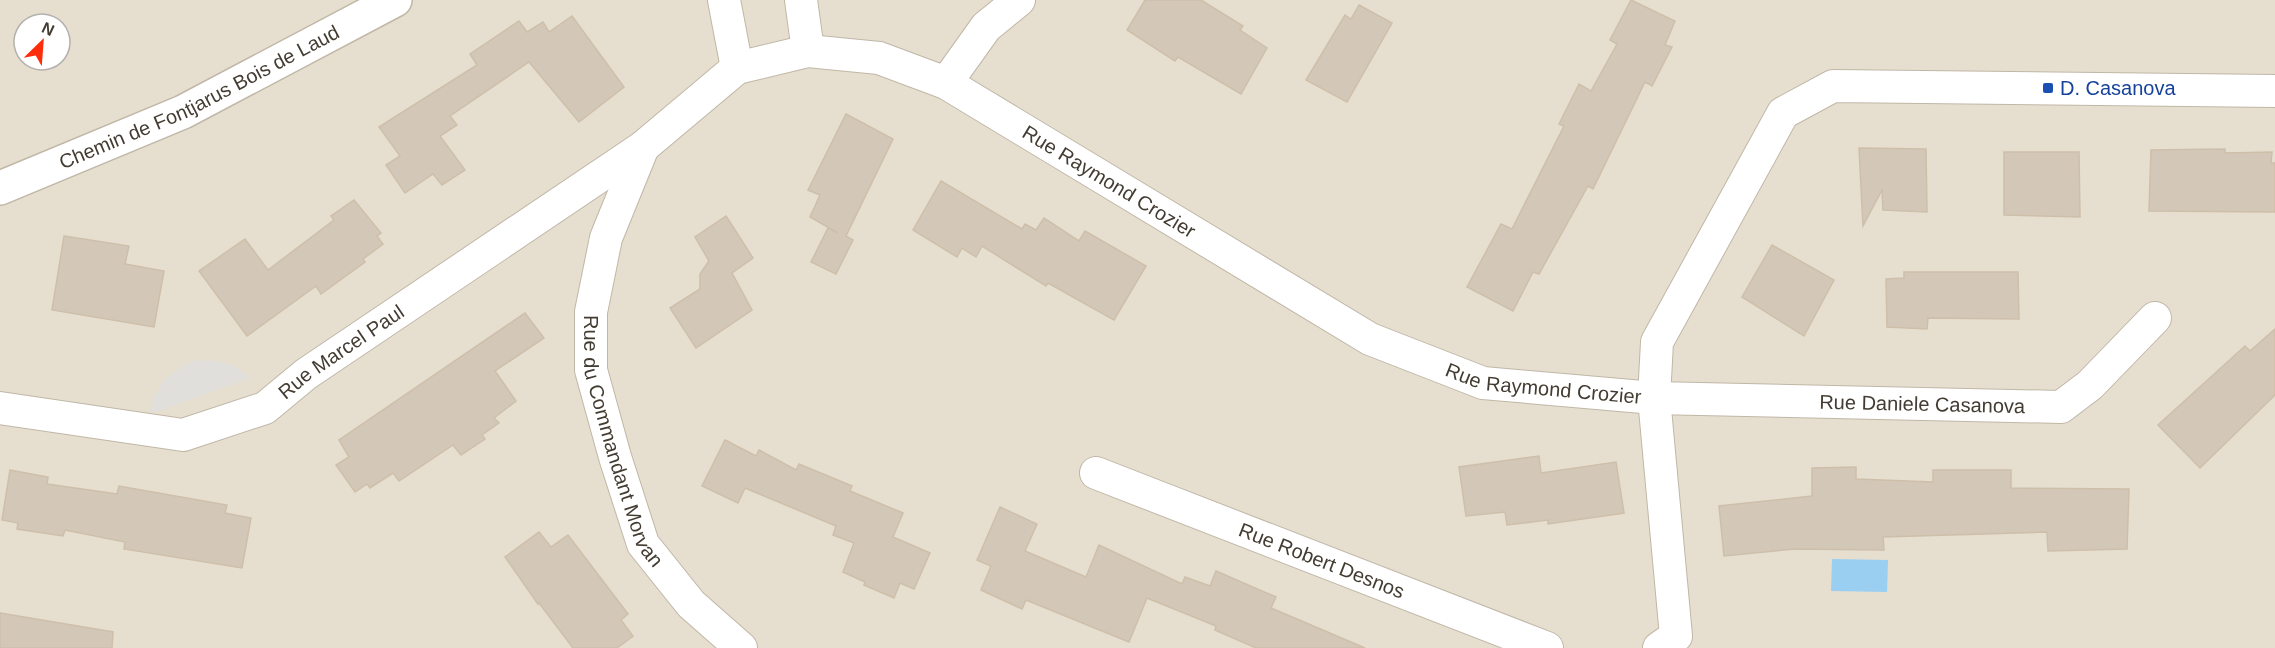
<svg xmlns="http://www.w3.org/2000/svg" width="2275" height="648" viewBox="0 0 2275 648" font-family="Arial,sans-serif">
<style>
.residential{fill:#e6decf;fill-rule:evenodd}
.parking{fill:#e1dfdb}
.water{fill:#9bcff2}
.building{fill:#d3c8b7;stroke:#cebfaa;stroke-width:1.5}
.lines{fill:none;stroke-linecap:round;stroke-linejoin:round}
.minor-casing{stroke:#c0b7a7;stroke-width:34}
.tertiary-casing{stroke:#c0b7a7;stroke-width:36}
.minor{stroke:#fff;stroke-width:32}
.tertiary{stroke:#fff;stroke-width:33}
.transit-dot{fill:#1a4fb4;stroke:#fff;stroke-width:2}
.labels{text-anchor:middle;stroke-width:4.5;stroke-linejoin:round;paint-order:stroke}
.transit-label{font-size:20px;fill:#164399;stroke:#fff;text-anchor:start}
.street-label{font-size:20px;fill:#433c32;stroke:#fff}
</style>
<rect width="100%" height="100%" fill="#f2ece2"/>
<!-- residential -->
<path class="residential" d="M0,0H2275V648H0ZM24,24H60V60H24Z"/>
<!-- parking -->
<path class="parking" d="M195,360L214,361L234,365L250,378L150,414L154,397L164,380L181,367Z"/>
<!-- water -->
<path class="water" d="M1832,559L1888,560L1887,592L1831,591Z"/>
<!-- building -->
<g class="building">
<path d="M1145,0H1201L1243,26L1240,30L1267,48L1241,94L1178,57L1175,61L1127,30Z"/>
<path d="M1631,0L1675,21L1665,45L1672,47L1652,86L1645,82L1593,189L1588,186L1539,274L1533,272L1513,311L1467,287L1501,224L1512,229L1564,126L1559,124L1579,84L1591,91L1617,44L1610,40Z"/>
<path d="M1359,5L1392,23L1347,102L1306,80L1345,15L1351,19Z"/>
<path d="M572,16L624,87L579,122L529,62L450,116L457,125L440,136L465,170L442,185L433,174L405,193L386,165L400,156L379,127L477,65L470,54L519,21L527,32L543,22L549,32Z"/>
<path d="M846,114L893,139L846,236L853,240L836,274L811,262L828,228L838,233L810,217L820,195L808,190Z"/>
<path d="M1859,148L1926,149L1927,212L1883,210L1882,190L1863,226Z"/>
<path d="M2225,149V153L2272,152L2271,163H2275V212L2149,211L2151,150Z"/>
<path d="M2004,152H2079L2080,217L2004,215Z"/>
<path d="M941,181L1022,229L1025,224L1036,230L1044,218L1079,241L1085,231L1146,266L1114,320L1048,283L1046,286L982,246L976,257L962,248L957,257L913,230Z"/>
<path d="M354,200L381,233L377,236L383,244L363,259L365,262L321,294L316,286L247,336L199,271L245,239L268,270L334,220L331,216Z"/>
<path d="M726,216L753,258L732,273L752,310L696,348L670,308L700,289V274L709,261L695,237Z"/>
<path d="M64,236L129,246L125,264L164,271L154,327L52,310Z"/>
<path d="M1772,245L1834,280L1804,336L1742,297Z"/>
<path d="M1904,272H2018L2019,319L1928,318L1927,329L1887,327L1886,279L1904,278Z"/>
<path d="M525,313L544,338L495,371L516,401L494,418L499,423L482,435L485,439L461,455L453,445L399,481L393,473L370,488L367,484L355,492L336,465L349,457L339,440Z"/>
<path d="M2275,329V395L2200,468L2158,425L2245,346L2250,351Z"/>
<path d="M725,440L756,456L759,450L796,470L799,464L852,486L850,491L903,513L893,537L930,553L914,589L900,583L894,598L864,585L865,582L843,572L854,543L833,535L836,526L745,488L738,503L702,486Z"/>
<path d="M1539,456L1541,473L1616,462L1624,513L1548,524V520L1507,525L1505,512L1466,516L1459,467Z"/>
<path d="M1856,467V479L1933,482V470H2011V488L2129,489L2127,549L2048,551L2047,532L1883,537L1884,550L1794,549L1724,556L1719,506L1812,496V468Z"/>
<path d="M10,470L48,477L47,484L117,494L119,486L227,505L225,513L251,518L242,568L124,549L125,542L65,530L63,536L17,529L18,523L2,520Z"/>
<path d="M1000,507L1037,524L1025,551L1086,577L1099,545L1182,584L1185,577L1210,586L1216,571L1276,597L1271,608L1365,648H1256L1215,630L1216,626L1147,598L1129,642L1026,600L1022,609L981,590L991,566L977,560Z"/>
<path d="M539,532L551,547L568,535L628,614L621,620L633,636L617,648H573L539,603L538,604L505,557Z"/>
<path d="M0,613L113,632L112,648H0Z"/>
</g>
<g class="lines">
<defs>
<g id="minor">
<path d="M724,0L737,68"/>
<path d="M801,0L808,51"/>
<path d="M946,83L986,27L1019,0"/>
<path id="s1" d="M643,147L606,238L591,312V370L615,457L643,544L691,604L741,648"/>
<path id="s2" d="M0,408L183,435L265,408L306,374L643,147L737,68L808,51L879,58L946,83L1370,339L1483,383L1654,398L2061,407L2090,385L2155,318"/>
<path id="s3" d="M1096,473L1547,648"/>
<path d="M1659,648L1676,636L1654,398L1657,342L1783,113L1833,86L2275,91"/>
</g>
<g id="tertiary">
<path id="s4" d="M0,188L183,112L395,0"/>
</g>
</defs>
<!-- minor casing -->
<use href="#minor" class="minor-casing"/>
<!-- tertiary casing -->
<use href="#tertiary" class="tertiary-casing"/>
<!-- minor -->
<use href="#minor" class="minor"/>
<!-- tertiary -->
<use href="#tertiary" class="tertiary"/>
</g>
<!-- markers -->
<rect class="transit-dot" x="2042" y="82" width="12" height="12" rx="3"/>
<g class="labels">
<!-- transit labels -->
<g class="transit-label">
<text x="2060" y="95">D. Casanova</text>
</g>
<!-- street labels -->
<g class="street-label">
<text dy="7" stroke="none"><textPath href="#s4" startOffset="219">Chemin de Fontjarus Bois de Laud</textPath></text>
<text dy="7" stroke="none"><textPath href="#s2" startOffset="1260">Rue Raymond Crozier</textPath></text>
<text dy="7" stroke="none"><textPath href="#s2" startOffset="366">Rue Marcel Paul</textPath></text>
<text dy="7" stroke="none"><textPath href="#s2" startOffset="1746">Rue Raymond Crozier</textPath></text>
<text dy="7" stroke="none"><textPath href="#s2" startOffset="2126">Rue Daniele Casanova</textPath></text>
<text dy="7" stroke="none"><textPath href="#s1" startOffset="308">Rue du Commandant Morvan</textPath></text>
<text dy="7" stroke="none"><textPath href="#s3" startOffset="242">Rue Robert Desnos</textPath></text>
</g>
</g>
<!-- north arrow -->
<g transform="translate(42 42) rotate(25)"><circle r="28" fill="#ffffff" stroke="#b4b1ad" stroke-width="1.5"/>
<path d="M0-4.5L10 22L0 15L-10 22Z" fill="#ff2c0b"/>
<text y="-9" font-size="16" font-weight="bold" text-anchor="middle" fill="#433c32">N</text>
</g>
</svg>
